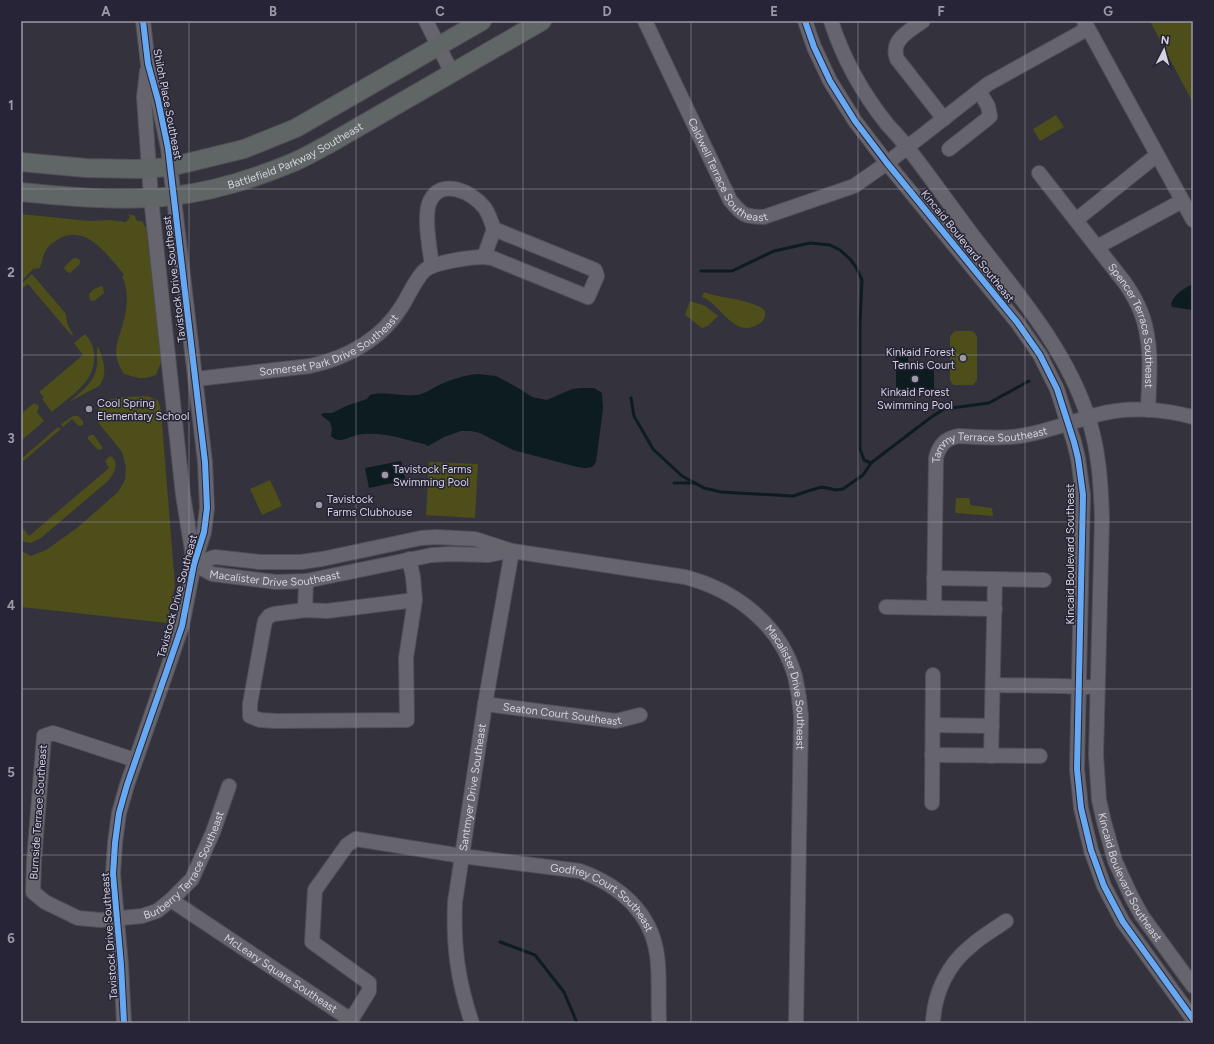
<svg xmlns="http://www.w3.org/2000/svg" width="1214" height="1044" viewBox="0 0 1214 1044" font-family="Figtree,sans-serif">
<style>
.green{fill:#4d4e19}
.water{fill:#0d1c1f}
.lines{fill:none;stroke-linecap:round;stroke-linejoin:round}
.stream{stroke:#0d1c1f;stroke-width:3}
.minor-casing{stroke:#504f58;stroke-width:16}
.major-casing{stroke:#504f58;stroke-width:20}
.minor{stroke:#66656d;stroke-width:14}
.major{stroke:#606566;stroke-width:18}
.cycleway-casing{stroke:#262436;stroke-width:8}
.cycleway{stroke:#66a8f1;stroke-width:6}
.grid{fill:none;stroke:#9b9aa6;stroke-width:1;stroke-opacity:0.55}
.poi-dot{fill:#9b9aa6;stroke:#262436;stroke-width:1.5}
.labels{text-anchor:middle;stroke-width:3;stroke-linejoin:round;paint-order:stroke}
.street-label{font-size:11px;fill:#d3d2de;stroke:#262436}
.poi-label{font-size:11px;fill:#d3d2de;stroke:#262436;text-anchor:start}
.neatline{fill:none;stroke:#9b9aa6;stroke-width:1.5}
.grid-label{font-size:13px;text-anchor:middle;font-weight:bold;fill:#9b9aa6}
</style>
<rect width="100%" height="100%" fill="#34323d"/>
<!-- green -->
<g class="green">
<path d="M1150,21H1193V103Z"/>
<path d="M1056,115L1064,127L1040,141L1033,129Z"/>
<path d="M21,214L89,221L111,220L126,222L130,217L128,214L135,216L137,221H142L146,228L147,234L161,362L156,375C142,380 138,378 124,374C120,368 116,359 116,351C116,344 119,337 121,330C127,312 130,294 122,276L124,275C120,269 115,264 110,258C97,243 81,228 60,238C55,241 49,245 46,250C43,255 42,262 40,268L33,269L21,282Z"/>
<path d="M74,258H77L80,260V264L70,273L67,272L64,268L67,264Z"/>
<path d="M32,274L66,314L67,323L73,335L72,336L28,284L21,289V284Z"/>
<path d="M101,286L103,287L104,293L94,301L90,300L89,294L94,289Z"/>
<path d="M704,292C718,298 757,300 765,311C766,316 764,321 759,324C734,340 721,304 702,297Z"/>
<path d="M690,301L705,306L718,316L708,326L702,328L685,315Z"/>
<path d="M955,331H973L977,336V380L973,385H954L950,381V336Z"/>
<path d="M85,334C90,340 93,345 94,353C97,382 71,395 52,412L42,399L44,397L39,392L83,355L74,343Z"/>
<path d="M98,346C103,359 109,374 99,386L69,402C82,391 95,382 97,365C98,358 96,351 98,346Z"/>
<path d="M147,396L158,400L161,410L175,586L167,623L21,607V551L31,556L46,550L77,528L118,492L125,480L126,467L122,452L97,421L96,416C98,411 100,406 105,402C113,396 136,397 147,396Z"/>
<path d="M34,403L36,405L37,404L39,407L37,412L44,421L21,441V414Z"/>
<path d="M73,416H78L83,421V425L79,426L72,419L63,427L61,424Z"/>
<path d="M58,427L61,429L21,463V459Z"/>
<path d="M91,435H94L103,448L102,449L98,450L88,439V436Z"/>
<path d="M110,456C121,461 114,474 108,481L41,538L31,543L21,541V526L29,536L109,468L105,461Z"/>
<path d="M429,462L478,464L475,518L426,515Z"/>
<path d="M270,480L282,506L262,515L250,489Z"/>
<path d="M956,498H968L970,499V505L992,508L993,516L955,513Z"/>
</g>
<!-- water -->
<g class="water">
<path d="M1193,284V310L1172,307L1171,304C1175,293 1183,289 1193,284Z"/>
<path d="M896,355H908V368L934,369V390H896Z"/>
<path d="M478,374L496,376L520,389L532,397L547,400L572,389L581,388H594L602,393L603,409L596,462L592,467L585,468L577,467L513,450L480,433L471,431H461L444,437L428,446L424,444C405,439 383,432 363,434C352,434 340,446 331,436L332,429L330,422L321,415L323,413H332L346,406L367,399L370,395C386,391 402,397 417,395C424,394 430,390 437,386C450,380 463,375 478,374Z"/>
<path d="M401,461L406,482L403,483L402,481L369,488L365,468Z"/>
</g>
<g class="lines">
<!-- stream -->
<g class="stream">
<path d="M701,271H732L774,251L810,243L830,245L840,250L850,259L856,267L862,280L860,323V449L864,460L871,463"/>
<path d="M631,398L634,416L653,449L682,476L704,488L721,492L793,496L811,490L822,487L836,490L843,489L863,475L871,463L930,418L944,409L989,403L1029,381"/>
<path d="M674,483H694"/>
<path d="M500,942L535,955L564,992L577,1023"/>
</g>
<defs>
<g id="minor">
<path d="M426,21L452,73"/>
<path id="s1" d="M645,21L730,200C742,215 745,217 764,217L854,186L887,163L988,84L1087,29"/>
<path d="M805,21L814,47L830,81L855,121L887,163L1017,322L1040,355L1057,389L1074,442L1078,458L1083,495L1077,769L1081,808L1091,850L1104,886L1123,922L1193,1019"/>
<path id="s2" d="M831,21C843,58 863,94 887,124C894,132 901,139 907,147C930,176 951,207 974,237C1017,293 1066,349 1088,417C1099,450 1101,485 1102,519L1096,755L1099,800L1104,822L1115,861L1132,898L1142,916L1193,986"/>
<path d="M923,21C909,31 890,40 897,59L944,119"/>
<path d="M1084,21L1193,220"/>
<path d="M147,71L144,97L151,198L183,495L194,563"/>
<path d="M949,149L987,119L990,116L988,106L979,91"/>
<path id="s3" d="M1039,173L1125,283C1132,293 1138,304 1142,315C1153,346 1149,379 1148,410"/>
<path d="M1076,220L1157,155"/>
<path d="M1097,247L1182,201"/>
<path d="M432,266C430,250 423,216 430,201C441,177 472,192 484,207C489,213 491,222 494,229L595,270L597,276L588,297L492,258L484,257"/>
<path id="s4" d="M196,379L310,366C347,358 382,339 402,306C409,295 416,278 425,270C435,262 471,257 484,257L494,229"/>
<path d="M409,559L413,577L415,600L406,658L407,720L276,721L260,720L250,716V704L264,626L265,621L269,616L274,614L305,610L327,611L415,600"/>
<path id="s5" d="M194,564L215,557L260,562H301L322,559L421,538L436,537L475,539L512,551L685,577C735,590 780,624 795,676C798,689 800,702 801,716L796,1023"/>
<path id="s6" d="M194,564L212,574L276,582L306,581L432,555L450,554L488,555L509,551"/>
<path d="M934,578L1044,580"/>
<path d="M886,607L995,609"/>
<path id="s7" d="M934,608L936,458C939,445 946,438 959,436C979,437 1000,439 1020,436C1046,432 1071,422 1096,415C1127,406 1163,409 1193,417"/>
<path d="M305,610L306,581"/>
<path d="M993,685L1059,686L1088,687"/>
<path id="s8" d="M485,704L616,721L640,715"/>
<path d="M933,725L992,726"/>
<path d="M932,755L1040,756"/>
<path d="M991,756L995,579"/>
<path id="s9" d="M135,760L53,733L44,736L34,861L33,892L45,902L78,918L100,920L142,916L157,911L171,900L192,879L213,832L229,786"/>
<path d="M932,803L933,675"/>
<path id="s10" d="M171,900L345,1016L353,1017L369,991V983L312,942L315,890L347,845L356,839L462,856L580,871C619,885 651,912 657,955C660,976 658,999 659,1020"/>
<path d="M124,1023L121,965L113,874L115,843L119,813L127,785L167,670L182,626L194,564L204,532L207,508L205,462L168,148L158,100L148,64L143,21"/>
<path id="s11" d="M472,1023C458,982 453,946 455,902L485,704L512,551"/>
<path d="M933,1023C934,993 948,964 971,946C982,936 995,929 1006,921"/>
</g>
<g id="major">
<path d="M21,162L86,168L137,169L170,167L244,149L296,128L482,21"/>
<path id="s12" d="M21,192C71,197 123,202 173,196C214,191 256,178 294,162C306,157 317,150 329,144L542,21"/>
</g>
</defs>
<!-- minor casing -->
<use href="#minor" class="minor-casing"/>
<!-- major casing -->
<use href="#major" class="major-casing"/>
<!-- minor -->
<use href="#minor" class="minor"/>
<!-- major -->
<use href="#major" class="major"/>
<defs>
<g id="cycleway">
<path d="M805,21L814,47L830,81L855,121L887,163L1017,322L1040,355L1057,389L1074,442L1078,458L1083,495L1077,769L1081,808L1091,850L1104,886L1123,922L1193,1019"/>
<path d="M124,1023L121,965L113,874L115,843L119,813L127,785L167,670L182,626L194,564L204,532L207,508L205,462L168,148L158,100L148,64L143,21"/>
</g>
</defs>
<!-- cycleway casing -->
<use href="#cycleway" class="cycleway-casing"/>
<!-- cycleway -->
<use href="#cycleway" class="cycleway"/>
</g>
<!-- grid -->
<path class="grid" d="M189,21V1023M356,21V1023M523,21V1023M691,21V1023M858,21V1023M1025,21V1023M21,189H1193M21,355H1193M21,522H1193M21,689H1193M21,855H1193"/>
<!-- markers -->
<g class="poi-dot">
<circle cx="963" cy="358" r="4"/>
<circle cx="915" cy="379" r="4"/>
<circle cx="89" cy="409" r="4"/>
<circle cx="385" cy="475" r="4"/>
<circle cx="319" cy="505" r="4"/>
</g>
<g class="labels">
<!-- street labels -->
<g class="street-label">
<text transform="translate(168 104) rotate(79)" y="4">Shiloh Place Southeast</text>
<text dy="4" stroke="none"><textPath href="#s12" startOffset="282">Battlefield Parkway Southeast</textPath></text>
<text dy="4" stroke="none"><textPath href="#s1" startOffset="175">Caldwell Terrace Southeast</textPath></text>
<text transform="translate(968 246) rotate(51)" y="4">Kincaid Boulevard Southeast</text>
<text transform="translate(174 279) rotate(-97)" y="4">Tavistock Drive Southeast</text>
<text dy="4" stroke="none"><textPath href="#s3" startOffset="183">Spencer Terrace Southeast</textPath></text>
<text dy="4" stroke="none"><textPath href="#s4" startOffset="140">Somerset Park Drive Southeast</textPath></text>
<text dy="4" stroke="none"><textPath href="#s7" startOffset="209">Tammy Terrace Southeast</textPath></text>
<text transform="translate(1070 554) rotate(-90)" y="4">Kincaid Boulevard Southeast</text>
<text dy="4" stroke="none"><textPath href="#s6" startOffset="84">Macalister Drive Southeast</textPath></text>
<text transform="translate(177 596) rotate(-75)" y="4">Tavistock Drive Southeast</text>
<text dy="4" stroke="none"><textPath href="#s5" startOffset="662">Macalister Drive Southeast</textPath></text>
<text dy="4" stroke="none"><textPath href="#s8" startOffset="78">Seaton Court Southeast</textPath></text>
<text dy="4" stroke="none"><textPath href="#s11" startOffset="239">Santmyer Drive Southeast</textPath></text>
<text transform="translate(38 812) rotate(-86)" y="4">Burnside Terrace Southeast</text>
<text dy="4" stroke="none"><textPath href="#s9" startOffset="438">Burberry Terrace Southeast</textPath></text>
<text dy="4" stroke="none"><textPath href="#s2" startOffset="943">Kincaid Boulevard Southeast</textPath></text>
<text dy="4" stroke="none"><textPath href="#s10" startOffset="703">Godfrey Court Southeast</textPath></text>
<text transform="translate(109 936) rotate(-94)" y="4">Tavistock Drive Southeast</text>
<text dy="4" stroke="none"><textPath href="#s10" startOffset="132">McLeary Square Southeast</textPath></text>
</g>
<!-- poi labels -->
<g class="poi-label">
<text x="955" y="356" text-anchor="end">Kinkaid Forest<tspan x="955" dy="13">Tennis Court</tspan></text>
<text x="915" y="396" text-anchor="middle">Kinkaid Forest<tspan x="915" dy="13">Swimming Pool</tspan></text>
<text x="97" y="407">Cool Spring<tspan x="97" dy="13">Elementary School</tspan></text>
<text x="393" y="473">Tavistock Farms<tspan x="393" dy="13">Swimming Pool</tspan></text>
<text x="327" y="503">Tavistock<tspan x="327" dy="13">Farms Clubhouse</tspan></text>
</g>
</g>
<!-- border -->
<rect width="1214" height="1044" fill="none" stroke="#262436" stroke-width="44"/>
<!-- north arrow -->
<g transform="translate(1164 50) rotate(6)" stroke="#262436" stroke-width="3" paint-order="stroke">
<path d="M0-3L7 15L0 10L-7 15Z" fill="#d3d2de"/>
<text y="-6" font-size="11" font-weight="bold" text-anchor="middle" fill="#d3d2de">N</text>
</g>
<rect x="22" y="22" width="1170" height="1000" class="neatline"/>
<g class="grid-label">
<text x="106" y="16">A</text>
<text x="273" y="16">B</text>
<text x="440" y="16">C</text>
<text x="607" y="16">D</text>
<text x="774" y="16">E</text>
<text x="941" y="16">F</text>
<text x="1108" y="16">G</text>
<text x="11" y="110">1</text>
<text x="11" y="277">2</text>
<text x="11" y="443">3</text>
<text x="11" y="610">4</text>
<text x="11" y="777">5</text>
<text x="11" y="943">6</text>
</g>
</svg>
